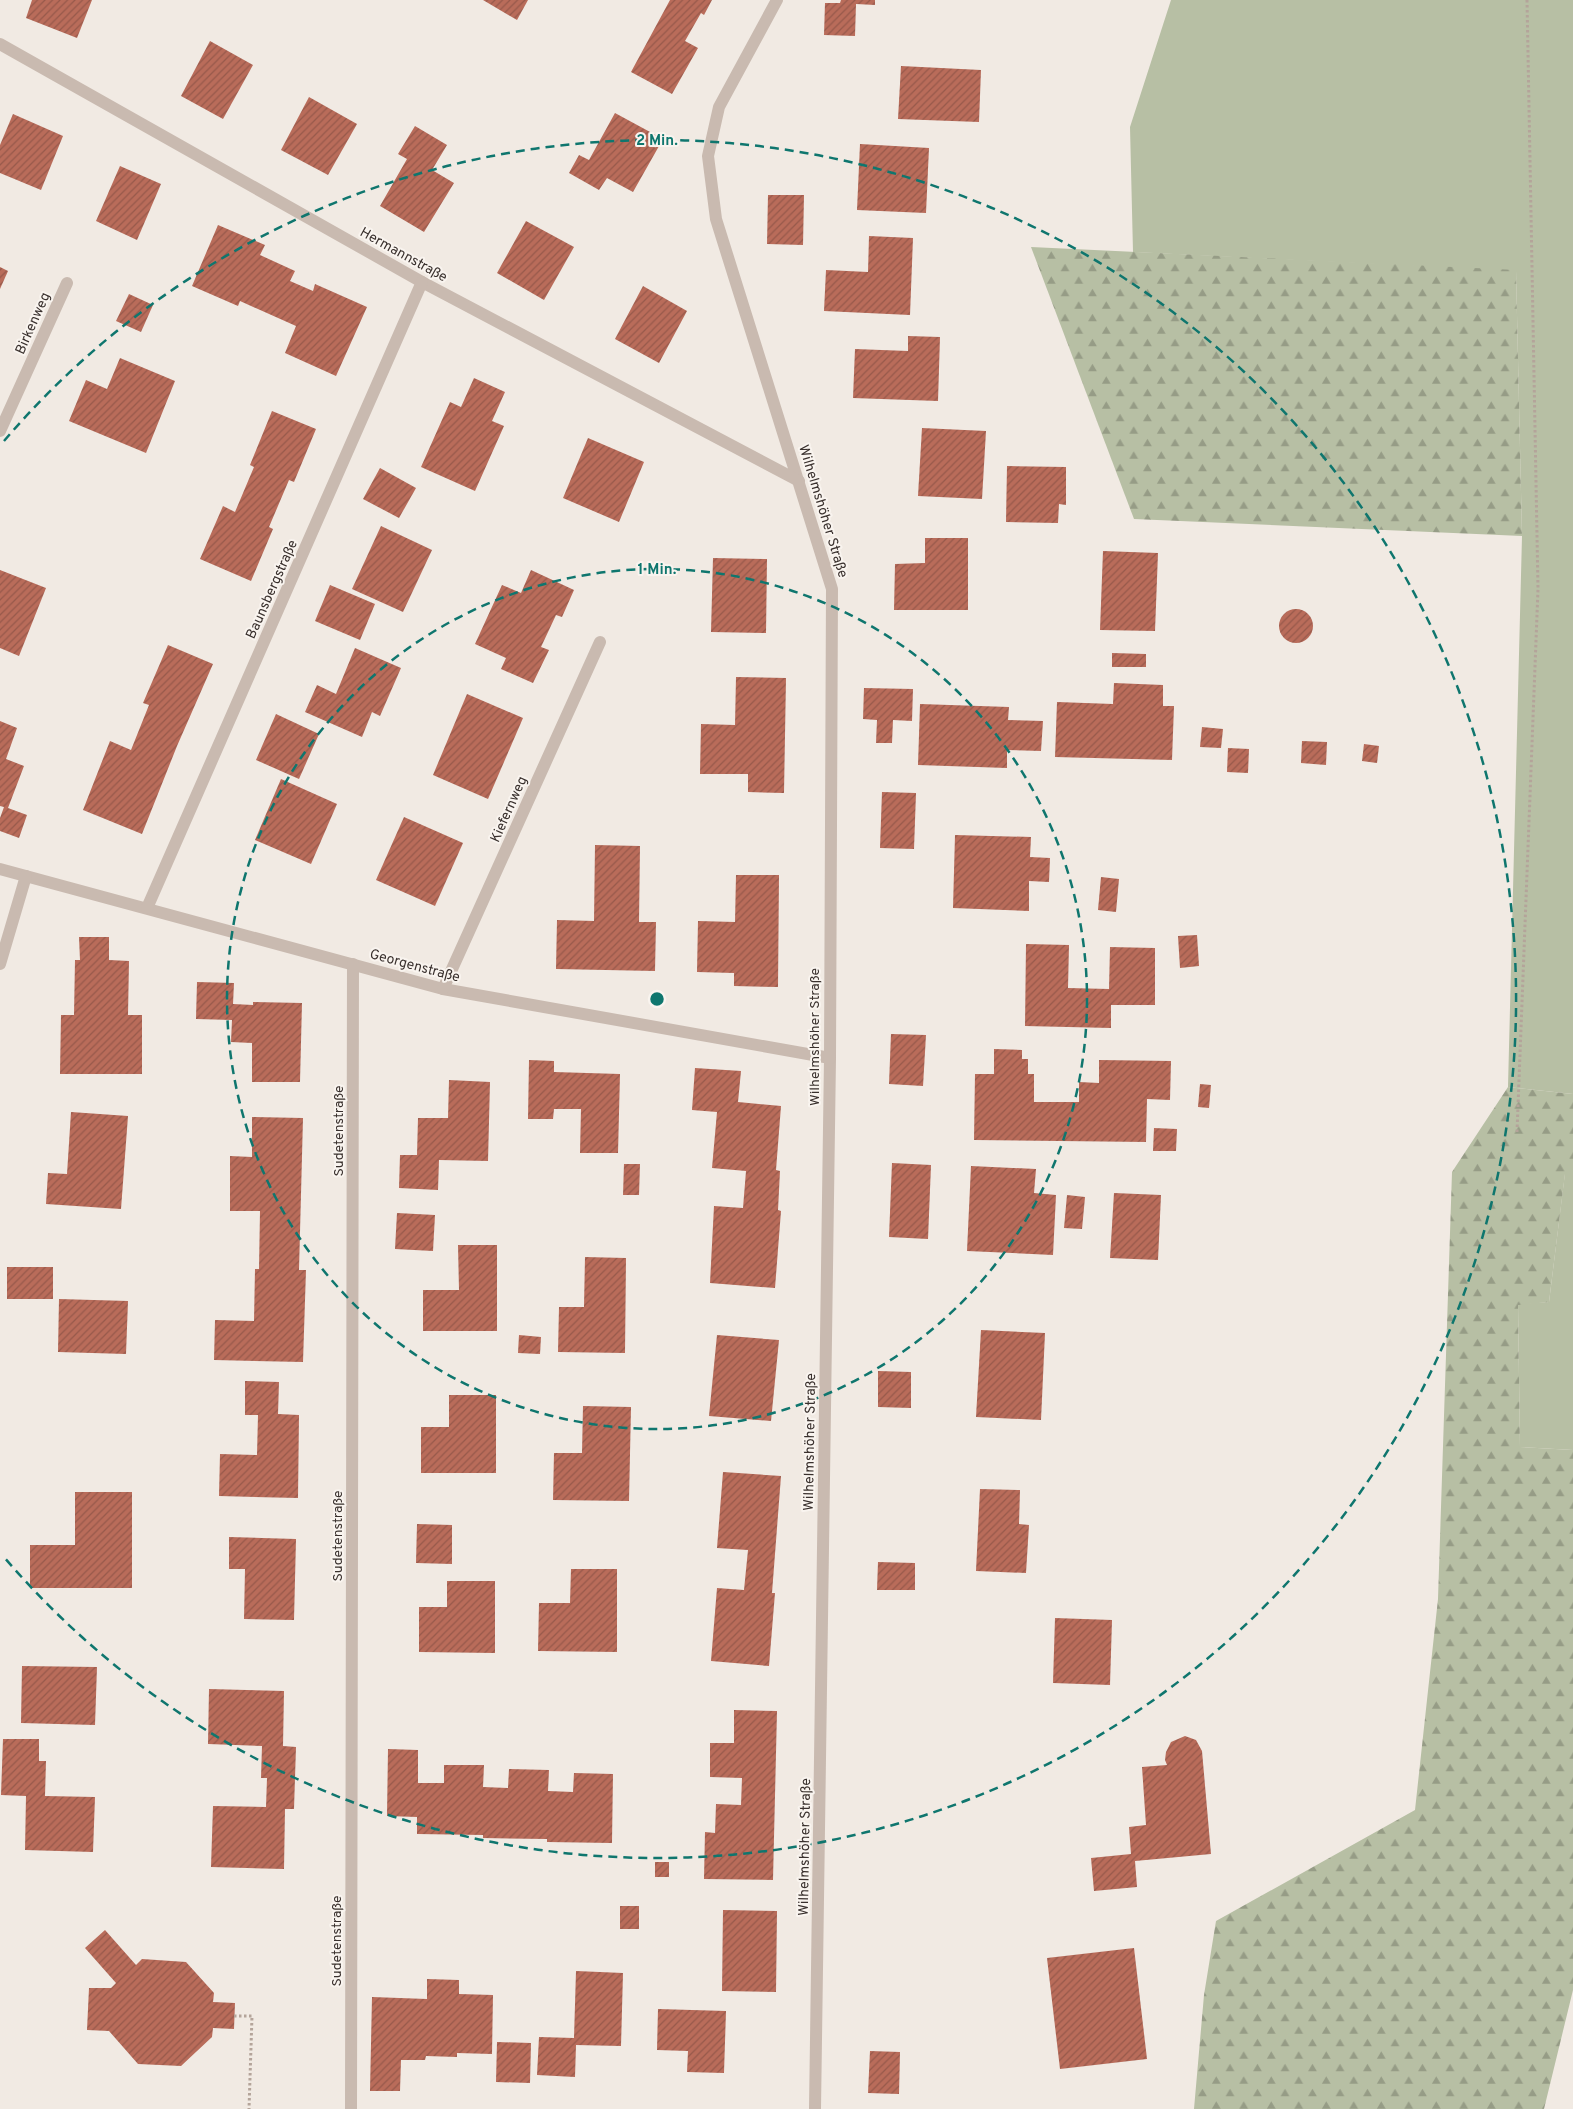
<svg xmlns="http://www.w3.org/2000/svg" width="1573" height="2109" viewBox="0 0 1573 2109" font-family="Overpass,sans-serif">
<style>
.grass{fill:#b7bfa4}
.forest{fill:url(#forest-firs)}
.building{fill:url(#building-hatch)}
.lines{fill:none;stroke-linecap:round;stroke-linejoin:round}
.path{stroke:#b4a49a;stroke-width:3;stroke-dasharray:2.5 2.5;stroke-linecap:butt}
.street{stroke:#c9bab0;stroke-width:12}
.ring{fill:none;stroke:#0f766e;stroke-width:2.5;stroke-dasharray:9 6}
.labels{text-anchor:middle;stroke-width:4;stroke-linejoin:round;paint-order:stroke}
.street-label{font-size:14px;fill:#39302d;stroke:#f9f4ef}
.centre{fill:#0f766e;stroke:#f9f4ef;stroke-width:2.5}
.ring-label{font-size:15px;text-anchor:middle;font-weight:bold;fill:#0f766e;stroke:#f9f4ef;stroke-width:4;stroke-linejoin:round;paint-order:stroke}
</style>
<defs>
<pattern id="forest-firs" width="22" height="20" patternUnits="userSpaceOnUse" patternTransform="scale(1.25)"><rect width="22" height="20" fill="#b7bfa4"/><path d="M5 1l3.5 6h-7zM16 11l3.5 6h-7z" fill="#969c86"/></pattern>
<pattern id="building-hatch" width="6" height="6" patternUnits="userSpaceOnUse" patternTransform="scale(1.25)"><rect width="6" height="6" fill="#b96c5a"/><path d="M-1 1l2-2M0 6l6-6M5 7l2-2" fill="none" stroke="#97594b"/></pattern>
</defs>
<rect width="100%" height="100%" fill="#f1eae3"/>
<!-- grass -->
<g class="grass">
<path d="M1171,0H1573V1094L1508,1087L1522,536L1516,271L1133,252L1130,127Z"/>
<path d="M1565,1173L1573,1174V1450L1520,1447L1518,1304L1549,1302Z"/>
</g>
<!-- forest -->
<g class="forest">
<path d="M1031,247L1516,270L1522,536L1134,519Z"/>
<path d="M1508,1087L1573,1094V1174H1565L1549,1302L1518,1305L1520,1447L1573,1450V1990L1544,2109H1194L1204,1995L1216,1921L1415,1810L1438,1599L1452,1172Z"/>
</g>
<!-- building -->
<g class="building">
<path d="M32,0H92L77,38L26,18Z"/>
<path d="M483,0H528L517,20Z"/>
<path d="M670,0H712L704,15L701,13L685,41L698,48L672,94L631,72Z"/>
<path d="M841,0H875V5L856,4L855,36L824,35L825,3H840Z"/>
<path d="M210,41L253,65L223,119L181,96Z"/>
<path d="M901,66L981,70L979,122L898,119Z"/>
<path d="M309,97L357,124L328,175L281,150Z"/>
<path d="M615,113L663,139L633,192L607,178L599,190L569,173L579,155L589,160Z"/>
<path d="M13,114L63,136L41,190L0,173V145Z"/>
<path d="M415,126L447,145L432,170L454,183L424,232L380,206L407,159L398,154Z"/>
<path d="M860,144L929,148L926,213L857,210Z"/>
<path d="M120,166L161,184L137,240L96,221Z"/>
<path d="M768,195H804L803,245L767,244Z"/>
<path d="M526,221L574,247L544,300L497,273Z"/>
<path d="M218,225L265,245L260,255L295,271L290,281L313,291L315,284L367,307L336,376L285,353L296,326L240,301L238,306L192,286Z"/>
<path d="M869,236L913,238L910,315L824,311L826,270L868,272Z"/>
<path d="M0,267L8,271L0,289Z"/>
<path d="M643,286L687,311L659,363L615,339Z"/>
<path d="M129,294L153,305L141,332L116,321Z"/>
<path d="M908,336L940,337L938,401L853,398L855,349L908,351Z"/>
<path d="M120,358L175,381L146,453L69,421L86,380L107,389Z"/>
<path d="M474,378L505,392L492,421L504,426L475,491L421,467L450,402L461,407Z"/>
<path d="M272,411L316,429L294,482L289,480L269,527L273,529L251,581L200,559L223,506L235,512L254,467L250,465Z"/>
<path d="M922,428L986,431L982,499L918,496Z"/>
<path d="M588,438L644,462L619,522L563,498Z"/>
<path d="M1007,466L1066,467V505L1059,504L1058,523L1006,522Z"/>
<path d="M380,468L416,488L399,518L363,499Z"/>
<path d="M381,526L432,550L403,612L352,589Z"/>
<path d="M925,538H968V610H894L895,564L925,563Z"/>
<path d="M1103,551L1158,553L1155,631L1100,630Z"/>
<path d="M713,558L767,559L766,633L711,632Z"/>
<path d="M0,570L46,588L19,656L0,648Z"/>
<path d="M531,570L574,590L562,617L556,615L541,647L549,650L533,683L501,669L506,658L475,644L502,585L521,593Z"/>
<path d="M330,585L375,604L360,640L315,621Z"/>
<circle cx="1296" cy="626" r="17"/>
<path d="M168,645L213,664L177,746L142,834L83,810L110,741L131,750L149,705L143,703Z"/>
<path d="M355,648L401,668L380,716L372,712L362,737L305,712L317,685L336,694Z"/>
<path d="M1112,653L1146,654V667H1112Z"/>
<path d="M736,677L786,678L784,793L748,792V774H700L701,724L735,725Z"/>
<path d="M1114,683L1163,685V706H1174L1172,760L1055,757L1057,702L1113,704Z"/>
<path d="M864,688L913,689L912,721L893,720L892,743H876L877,720L863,719Z"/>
<path d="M467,694L523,718L488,799L433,775Z"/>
<path d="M920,704L1009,707L1008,720L1043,721L1041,751L1007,750V768L918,765Z"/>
<path d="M276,714L319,734L299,779L256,760Z"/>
<path d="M0,721L17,728L6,759L24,766L8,808L27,815L19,838L0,831V818L4,807L0,806Z"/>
<path d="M1202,727L1223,729L1221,748L1200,747Z"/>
<path d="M1302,741L1327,742L1326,765L1301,763Z"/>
<path d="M1364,744L1379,746L1377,763L1362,761Z"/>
<path d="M1228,748L1249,749L1248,773L1227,772Z"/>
<path d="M281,779L337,804L311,864L255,840Z"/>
<path d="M882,792L916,793L914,849L880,848Z"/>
<path d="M404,817L463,843L435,906L376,880Z"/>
<path d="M955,835L1031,837L1030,857L1050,858L1049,882L1029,881V911L953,908Z"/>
<path d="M595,845L640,846L639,922H656L655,971L556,969L557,920L594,921Z"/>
<path d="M736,875H779L778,987L734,986V973L697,972L698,921L735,922Z"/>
<path d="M1101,877L1119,879L1116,912L1098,910Z"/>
<path d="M1197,935L1199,966L1180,968L1178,936Z"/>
<path d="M79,937H109V960L129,961L128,1015H142V1074H60L61,1015H74L75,960H80Z"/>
<path d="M1026,944L1069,945L1068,988L1109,989L1110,947L1155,948V1005H1111V1028L1025,1026Z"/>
<path d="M197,982L234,983L233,1004L253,1005V1002L302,1003L300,1082H252V1043L231,1042L232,1020L196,1019Z"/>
<path d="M891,1034L926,1035L923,1086L889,1084Z"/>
<path d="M994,1049L1022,1050V1059H1028V1074H1034V1102H1079V1082L1099,1083V1060L1171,1061L1170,1100L1147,1099L1146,1142L974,1140L975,1074H994Z"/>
<path d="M529,1060L554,1061V1072L620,1074L618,1153H580L581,1109H554L553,1119H528Z"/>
<path d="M695,1068L741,1071L738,1102L781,1106L776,1170L780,1171L778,1210L781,1211L775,1288L710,1283L714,1206L743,1208L746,1171L712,1168L717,1112L692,1110Z"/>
<path d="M449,1080L490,1082L488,1161L439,1160L438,1190L399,1188L400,1155H417L418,1118H448Z"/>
<path d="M1200,1084L1211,1085L1209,1108L1198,1107Z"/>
<path d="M71,1112L128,1116L121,1209L46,1204L48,1173L67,1174Z"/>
<path d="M252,1117L303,1118L299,1270H306L303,1362L214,1360L215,1320L254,1321L255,1269H259L260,1211H230V1156L252,1157Z"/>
<path d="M1154,1128L1177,1129L1176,1151H1153Z"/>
<path d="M892,1163L931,1165L928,1239L889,1237Z"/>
<path d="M624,1164H640L639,1195H623Z"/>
<path d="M971,1166L1036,1169L1034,1193L1056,1195L1053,1255L967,1251Z"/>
<path d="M1114,1193L1161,1195L1158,1260L1110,1258Z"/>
<path d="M1067,1195L1085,1197L1082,1229L1064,1228Z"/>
<path d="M397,1213L435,1215L433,1251L395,1249Z"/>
<path d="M458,1245H497V1331H423V1290H459Z"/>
<path d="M585,1257L626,1258L625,1353L558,1352L559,1307H584Z"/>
<rect x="7" y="1267" width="46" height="32"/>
<path d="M59,1299L128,1301L126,1354L58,1352Z"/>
<path d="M981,1330L1045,1333L1041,1420L976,1417Z"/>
<path d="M519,1335L541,1337L540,1354L518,1353Z"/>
<path d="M717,1335L779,1340L771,1421L709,1416Z"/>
<path d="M878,1371L911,1372V1408L878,1407Z"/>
<path d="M245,1381L279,1382L278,1414L299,1415L298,1498L219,1496L220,1454L257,1455L258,1415H245Z"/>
<path d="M449,1395H496V1473H421V1427H449Z"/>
<path d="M583,1406L631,1407L629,1501L553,1500L554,1453H582Z"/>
<path d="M723,1472L781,1476L772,1593H775L769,1666L711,1661L717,1588L744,1590L748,1550L717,1548Z"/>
<path d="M980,1489L1020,1490L1019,1524L1029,1525L1026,1573L976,1571Z"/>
<path d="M75,1492H132V1588H30V1545H75Z"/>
<path d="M417,1524L452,1525V1564L416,1563Z"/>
<path d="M229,1537L296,1539L294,1620L244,1619L245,1569H229Z"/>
<path d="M878,1562L915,1563V1590H877Z"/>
<path d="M571,1569H617V1652L538,1651L539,1603H570Z"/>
<path d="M447,1581H495V1653L419,1652V1607H447Z"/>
<path d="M1055,1618L1112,1620L1110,1685L1053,1683Z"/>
<path d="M22,1666L97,1667L95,1725L21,1723Z"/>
<path d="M209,1689L284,1691L283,1746L296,1747L294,1809H285L284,1869L211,1867L213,1806L266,1807L267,1778H261L262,1746L208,1744Z"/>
<path d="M734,1710L777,1711L773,1880L704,1879L705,1832L715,1833L716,1804L741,1805L742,1778L710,1777V1743H734Z"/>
<path d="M1185,1736L1196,1740L1202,1751L1211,1854L1135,1861L1137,1887L1094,1891L1091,1858L1131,1854L1129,1827L1146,1825L1142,1767L1167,1765L1165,1760L1166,1752L1171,1742Z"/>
<path d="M3,1739H39V1761H46L45,1796L95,1797L93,1852L25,1850L26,1796L1,1795Z"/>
<path d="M388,1749L418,1750V1783H444V1765H484L483,1787L508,1788L509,1769L549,1770L548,1791L573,1792L574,1773L613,1774L612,1843L547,1842V1839L483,1838V1835L417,1834V1817L387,1816Z"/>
<rect x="655" y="1862" width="14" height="15"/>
<rect x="620" y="1906" width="19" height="23"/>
<path d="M723,1910L777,1911L776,1992L722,1991Z"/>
<path d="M105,1930L136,1965L142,1959L186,1962L214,1993L213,2002L235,2003L234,2029L213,2028L212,2037L181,2066L138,2064L109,2031L87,2030L89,1988H111L116,1983L85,1948Z"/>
<path d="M1134,1948L1147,2059L1060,2069L1047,1958Z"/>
<path d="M576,1971L623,1973L621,2046L576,2045L575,2077L537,2075L539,2037L574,2038Z"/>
<path d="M427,1979L459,1980V1994L493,1995L492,2054L457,2053V2057L426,2056L425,2060H401L400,2091H370L372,1997L427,1999Z"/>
<path d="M658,2009L726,2011L724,2073L687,2072L688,2051L657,2050Z"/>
<path d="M497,2042L531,2043L530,2083L496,2082Z"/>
<path d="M870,2051L900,2052L899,2094L868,2093Z"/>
</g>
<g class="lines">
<!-- path -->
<g class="path">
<path d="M1517,1132L1538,589L1527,0"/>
<path d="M234,2016H252L249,2109"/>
</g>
<!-- street -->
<g class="street">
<path d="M777,0L719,107L708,156L716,219L832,589L830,1058L815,2109"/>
<path d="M0,44L422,282L799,481"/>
<path d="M0,431L67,283"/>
<path d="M0,869L443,989L830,1058"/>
<path d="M147,908L422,282"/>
<path d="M0,964L26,876"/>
<path d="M443,989L600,642"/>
<path d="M351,2109L353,964"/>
</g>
</g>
<!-- distance rings -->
<g class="ring">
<circle cx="657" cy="999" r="430"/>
<path d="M4 441A859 859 0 1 1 4 1557"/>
</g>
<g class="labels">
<!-- street labels -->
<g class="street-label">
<text transform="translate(404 254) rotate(29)" y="5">Hermannstraße</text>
<text transform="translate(32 323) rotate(-66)" y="5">Birkenweg</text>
<text transform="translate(824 511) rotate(73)" y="5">Wilhelmshöher Straße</text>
<text transform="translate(271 589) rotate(-66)" y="5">Baunsbergstraße</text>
<text transform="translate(508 809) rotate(-66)" y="5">Kiefernweg</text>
<text transform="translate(415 965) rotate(15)" y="5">Georgenstraße</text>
<text transform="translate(814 1037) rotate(-90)" y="5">Wilhelmshöher Straße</text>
<text transform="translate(338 1131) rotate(-90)" y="5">Sudetenstraße</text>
<text transform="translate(809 1442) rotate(-89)" y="5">Wilhelmshöher Straße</text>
<text transform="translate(337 1536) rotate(-90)" y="5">Sudetenstraße</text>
<text transform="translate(804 1847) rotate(-89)" y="5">Wilhelmshöher Straße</text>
<text transform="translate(336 1941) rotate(-90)" y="5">Sudetenstraße</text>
</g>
</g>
<circle cx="657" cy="999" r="8" class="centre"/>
<g class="ring-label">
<text x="657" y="145">2 Min.</text>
<text x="657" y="574">1 Min.</text>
</g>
</svg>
